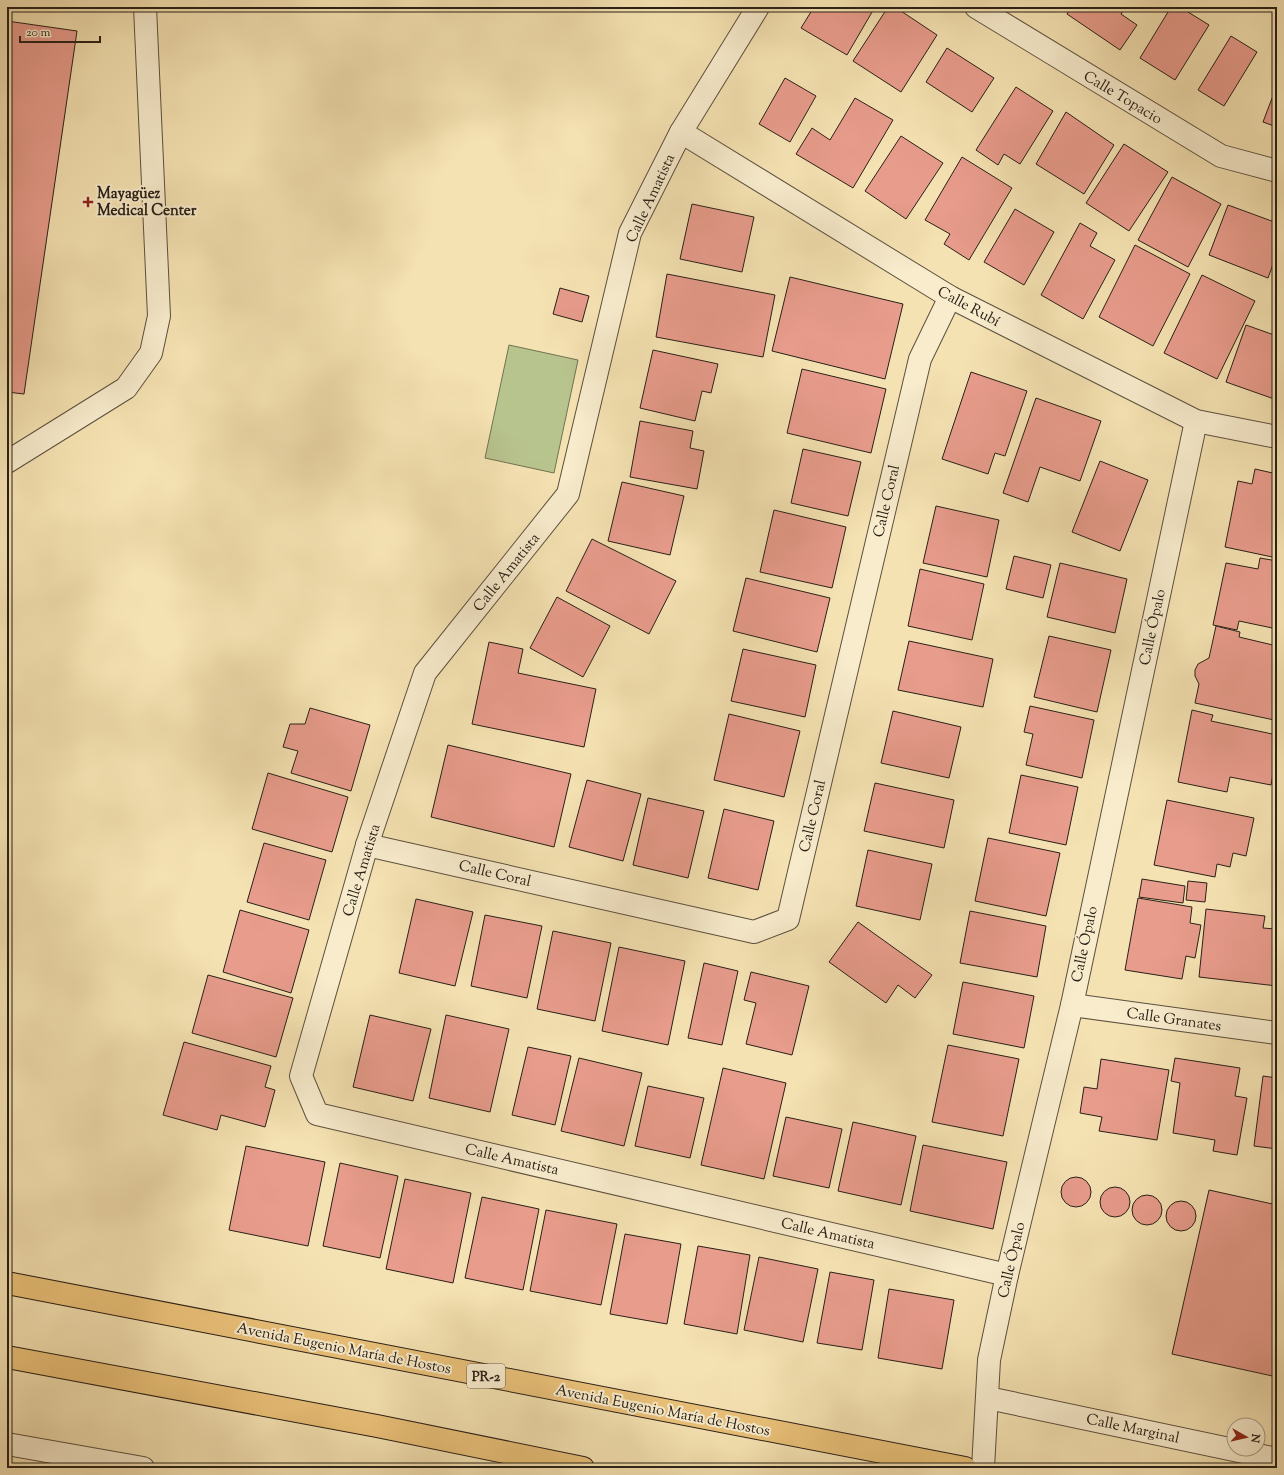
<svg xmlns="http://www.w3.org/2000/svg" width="1284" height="1475" viewBox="0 0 1284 1475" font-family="'Sorts Mill Goudy',serif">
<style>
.green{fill:#b8c48e;stroke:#707252}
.building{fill:#e89c8c;stroke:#292017}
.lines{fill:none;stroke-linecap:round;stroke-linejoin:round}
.minor-casing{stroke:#5c503e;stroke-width:24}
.highway-casing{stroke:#292017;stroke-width:24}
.minor{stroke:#f8eccd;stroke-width:22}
.highway{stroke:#eac179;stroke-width:22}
.poi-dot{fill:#8f2418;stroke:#f8eccd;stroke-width:1.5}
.labels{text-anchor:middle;stroke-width:4;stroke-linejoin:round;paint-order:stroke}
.shield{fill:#f8eccd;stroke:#675d4e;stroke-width:1}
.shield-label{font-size:14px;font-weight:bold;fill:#292017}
.street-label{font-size:15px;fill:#292017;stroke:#f8eccd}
.poi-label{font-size:15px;font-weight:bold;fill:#292017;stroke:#f8eccd;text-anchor:start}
</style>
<rect width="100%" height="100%" fill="#f5e2b2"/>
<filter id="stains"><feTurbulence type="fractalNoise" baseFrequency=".005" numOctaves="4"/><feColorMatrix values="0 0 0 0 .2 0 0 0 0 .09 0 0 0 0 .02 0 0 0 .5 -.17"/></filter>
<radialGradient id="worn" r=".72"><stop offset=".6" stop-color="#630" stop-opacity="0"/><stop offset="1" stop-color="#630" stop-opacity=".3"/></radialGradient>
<!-- green -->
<path class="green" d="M509,345L578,360L554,473L485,458Z"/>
<!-- building -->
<g class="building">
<path d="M814,7H875L847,55L801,28Z"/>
<path d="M888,7H895L937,35L901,92L853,61Z"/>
<path d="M1071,7H1126L1121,14L1137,25L1120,50L1067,14Z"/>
<path d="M1171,7H1180L1209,25L1175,80L1140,58Z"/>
<path d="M7,21L77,31L24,394L7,392Z"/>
<path d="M1231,36L1257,52L1224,106L1198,90Z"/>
<path d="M947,48L994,78L972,112L926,82Z"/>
<path d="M785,78L816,96L790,142L759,124Z"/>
<path d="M1277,85V127L1263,122Z"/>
<path d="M1016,87L1053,111L1020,164L1004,154L998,165L976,150Z"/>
<path d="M855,98L893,120L853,188L796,154L812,128L830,140Z"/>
<path d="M1066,112L1114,145L1084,194L1036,164Z"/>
<path d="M901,136L943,163L906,219L865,191Z"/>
<path d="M1124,144L1168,172L1129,231L1086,203Z"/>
<path d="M962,157L1012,188L969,260L944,244L950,234L925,220Z"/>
<path d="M1172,177L1221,204L1188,267L1138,240Z"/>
<path d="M692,204L754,217L742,272L680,259Z"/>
<path d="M1228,205L1277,223V253L1268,278L1209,255Z"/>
<path d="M1015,209L1054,232L1024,285L984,262Z"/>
<path d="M1080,223L1097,233L1090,246L1115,260L1083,319L1041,295Z"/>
<path d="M1135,245L1190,274L1153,346L1099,317Z"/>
<path d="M667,274L775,295L763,357L656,337Z"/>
<path d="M1202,275L1255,301L1217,379L1164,353Z"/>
<path d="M790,277L903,304L885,379L772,351Z"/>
<path d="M560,288L589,296L582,322L553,314Z"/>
<path d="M1246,325L1277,336V400L1226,382Z"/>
<path d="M653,350L718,364L711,393L702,391L695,421L640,408Z"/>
<path d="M802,369L886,389L871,453L787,433Z"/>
<path d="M971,372L1027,391L1005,456L995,453L988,474L942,459Z"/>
<path d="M1036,398L1101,421L1080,481L1040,467L1028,502L1003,493Z"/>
<path d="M640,421L693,431L690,448L704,451L697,489L630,477Z"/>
<path d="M803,449L861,462L848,516L791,503Z"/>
<path d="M1100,461L1148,480L1120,551L1072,532Z"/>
<path d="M1255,469L1277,474V558L1225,547L1238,481L1252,484Z"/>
<path d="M622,482L684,496L670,555L608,541Z"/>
<path d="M936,506L999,520L987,577L923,563Z"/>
<path d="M774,510L846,527L832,588L760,572Z"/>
<path d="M592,539L676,581L649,634L566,591Z"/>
<path d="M1014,556L1051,565L1043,598L1006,589Z"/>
<path d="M1260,558L1277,561V570L1274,583H1277V629L1239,621L1237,630L1213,625L1226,563L1258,569Z"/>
<path d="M1060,563L1127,579L1115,633L1047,617Z"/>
<path d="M920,569L984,584L972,640L908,626Z"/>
<path d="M746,578L830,598L817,652L733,631Z"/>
<path d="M557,597L610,626L583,677L530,648Z"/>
<path d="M1216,626L1240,632L1239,637L1277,646V710L1274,720L1195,703L1199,684L1195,676V670L1198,664L1209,658Z"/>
<path d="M1049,636L1111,650L1097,712L1034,697Z"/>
<path d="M909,641L993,659L983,707L898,690Z"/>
<path d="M489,642L523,649L518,673L596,689L584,747L472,724Z"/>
<path d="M743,649L816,665L805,717L731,701Z"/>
<path d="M1030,706L1094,720L1082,778L1026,765L1033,734L1024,732Z"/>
<path d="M310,708L370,725L351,791L291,773L298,751L283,747L290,724H305Z"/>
<path d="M1192,710L1213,715L1211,721L1277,735V753L1271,785L1230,777L1227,792L1178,782Z"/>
<path d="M893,711L961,727L949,778L881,763Z"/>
<path d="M729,714L800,731L784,797L714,780Z"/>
<path d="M448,745L571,774L554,847L431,817Z"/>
<path d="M268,773L348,797L332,852L252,829Z"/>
<path d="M1021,775L1078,787L1066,845L1009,833Z"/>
<path d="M587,780L641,794L623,861L569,847Z"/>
<path d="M875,783L954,800L944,848L864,831Z"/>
<path d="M648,798L704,811L688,878L633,865Z"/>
<path d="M1167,800L1254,818L1246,856L1233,853L1230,867L1217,864L1215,877L1154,865Z"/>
<path d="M724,809L774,821L758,890L708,878Z"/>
<path d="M988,838L1060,853L1046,916L975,901Z"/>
<path d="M264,843L326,860L309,920L247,902Z"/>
<path d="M868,850L932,864L920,920L856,906Z"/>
<path d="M1142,879L1185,886L1183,903L1139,897Z"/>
<path d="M1188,881L1207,883L1205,902L1186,900Z"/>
<path d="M1138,898L1192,907L1190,923L1201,925L1195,958L1186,956L1182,979L1125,970Z"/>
<path d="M416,899L473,912L455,986L399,973Z"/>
<path d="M1206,909L1265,916L1263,928L1275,929L1273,944H1277V986L1199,977Z"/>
<path d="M240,910L309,930L291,993L223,972Z"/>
<path d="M970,911L1046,926L1037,977L960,963Z"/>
<path d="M485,915L542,926L527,998L471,986Z"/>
<path d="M858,922L932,975L915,998L898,985L886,1003L829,962Z"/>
<path d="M553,931L611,943L595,1021L537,1009Z"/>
<path d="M619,947L685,961L668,1045L602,1031Z"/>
<path d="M704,963L738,971L722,1045L688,1038Z"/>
<path d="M751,972L809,986L792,1055L746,1044L756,1003L744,1000Z"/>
<path d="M208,975L293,998L276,1057L192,1033Z"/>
<path d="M963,982L1034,996L1024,1048L953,1034Z"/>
<path d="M370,1015L431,1029L413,1101L353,1087Z"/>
<path d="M446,1015L509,1029L490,1112L429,1098Z"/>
<path d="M184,1042L271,1066L265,1087L275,1090L265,1127L221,1115L217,1130L163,1115Z"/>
<path d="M948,1045L1019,1059L1003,1136L932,1122Z"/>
<path d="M528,1047L571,1056L555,1125L512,1115Z"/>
<path d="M579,1058L642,1073L624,1146L561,1131Z"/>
<path d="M1175,1058L1240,1068L1235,1096L1247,1098L1237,1155L1213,1151L1215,1140L1173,1133L1180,1083L1171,1081Z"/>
<path d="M1101,1059L1169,1070L1157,1140L1099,1131L1102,1117L1080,1113L1084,1087L1097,1089Z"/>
<path d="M723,1068L786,1083L764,1179L701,1165Z"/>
<path d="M1263,1076L1277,1078V1149L1254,1146Z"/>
<path d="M648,1086L704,1098L690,1158L635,1146Z"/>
<path d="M786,1117L842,1129L829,1188L773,1176Z"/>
<path d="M853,1122L916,1136L901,1205L838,1191Z"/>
<path d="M923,1145L1007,1162L993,1229L910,1211Z"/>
<path d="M246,1146L325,1162L308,1246L229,1230Z"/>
<path d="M340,1163L398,1176L380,1258L323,1246Z"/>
<circle cx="1076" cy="1192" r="15"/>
<path d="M405,1179L471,1193L453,1283L386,1269Z"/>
<circle cx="1115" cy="1202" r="15"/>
<path d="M1209,1190L1277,1205V1377L1172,1354Z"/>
<circle cx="1147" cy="1210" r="15"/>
<path d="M482,1197L539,1209L523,1290L465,1278Z"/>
<circle cx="1181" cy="1216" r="15"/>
<path d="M546,1210L617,1224L601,1305L530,1291Z"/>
<path d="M625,1234L681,1244L667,1324L610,1314Z"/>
<path d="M698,1246L750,1255L737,1334L684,1324Z"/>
<path d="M759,1257L818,1269L803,1342L744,1330Z"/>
<path d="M830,1272L874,1280L862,1350L817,1343Z"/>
<path d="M889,1289L954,1300L942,1369L878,1358Z"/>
</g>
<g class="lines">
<defs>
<g id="minor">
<path d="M758,7L681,132L630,233L568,494L425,673L367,845L301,1076L317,1114L1007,1275"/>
<path d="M976,7L1221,156L1277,171"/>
<path d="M681,132L950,297L1196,421L1277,437"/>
<path d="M7,462L126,388L151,353L159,316L145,7"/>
<path d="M367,845L754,932L788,919L920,359L950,297"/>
<path d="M1072,1005L1277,1033"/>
<path d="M988,1398L1277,1459"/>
<path d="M7,1444L143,1468"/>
<path d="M983,1468L989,1360L1007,1275L1072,1005L1196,421"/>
</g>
<g id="highway">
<path d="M7,1283L965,1468"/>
<path d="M7,1357L377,1426L583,1468"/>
</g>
</defs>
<!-- minor casing -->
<use href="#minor" class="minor-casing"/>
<!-- highway casing -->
<use href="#highway" class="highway-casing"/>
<!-- minor -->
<use href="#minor" class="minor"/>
<!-- highway -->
<use href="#highway" class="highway"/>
</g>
<!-- markers -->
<path class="poi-dot" d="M86 196h4v4h4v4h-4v4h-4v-4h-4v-4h4z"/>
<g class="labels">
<!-- shield labels -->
<rect class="shield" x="467" y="1364" width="38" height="24" rx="3"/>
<g class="shield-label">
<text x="486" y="1381">PR-2</text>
</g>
<!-- street labels -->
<g class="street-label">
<text transform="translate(1123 97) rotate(31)" y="5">Calle Topacio</text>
<text transform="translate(650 198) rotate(-65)" y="5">Calle Amatista</text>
<text transform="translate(969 306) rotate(28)" y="5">Calle Rubí</text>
<text transform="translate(886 501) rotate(-77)" y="5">Calle Coral</text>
<text transform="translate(506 572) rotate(-51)" y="5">Calle Amatista</text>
<text transform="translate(1152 627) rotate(-78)" y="5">Calle Ópalo</text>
<text transform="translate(812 816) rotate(-77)" y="5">Calle Coral</text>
<text transform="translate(361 870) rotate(-73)" y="5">Calle Amatista</text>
<text transform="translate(495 873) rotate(13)" y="5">Calle Coral</text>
<text transform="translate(1084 944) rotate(-78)" y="5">Calle Ópalo</text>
<text transform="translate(1174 1019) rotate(8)" y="5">Calle Granates</text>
<text transform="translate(512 1159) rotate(13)" y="5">Calle Amatista</text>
<text transform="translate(828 1233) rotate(13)" y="5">Calle Amatista</text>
<text transform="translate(1011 1260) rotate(-77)" y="5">Calle Ópalo</text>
<text transform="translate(344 1348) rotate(11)" y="5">Avenida Eugenio María de Hostos</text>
<text transform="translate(663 1410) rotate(11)" y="5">Avenida Eugenio María de Hostos</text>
<text transform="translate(1133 1428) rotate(12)" y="5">Calle Marginal</text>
</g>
<!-- poi labels -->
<g class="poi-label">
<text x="97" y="198">Mayagüez<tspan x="97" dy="17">Medical Center</tspan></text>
</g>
</g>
<!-- margin -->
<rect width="1284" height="1475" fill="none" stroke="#f5e2b2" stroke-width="24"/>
<rect x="8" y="8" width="1268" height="1459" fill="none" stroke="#292017" stroke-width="2"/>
<rect x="12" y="12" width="1260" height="1451" fill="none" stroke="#292017"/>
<!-- north arrow -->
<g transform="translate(1246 1437) rotate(98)"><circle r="19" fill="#f8eccd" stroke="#a59a84"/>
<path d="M0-3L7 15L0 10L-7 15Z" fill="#8f2418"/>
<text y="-6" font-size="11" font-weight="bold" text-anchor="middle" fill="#292017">N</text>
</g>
<!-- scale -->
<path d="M20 36v6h80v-6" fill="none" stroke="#292017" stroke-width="2"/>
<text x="26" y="36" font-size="12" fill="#292017" stroke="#f8eccd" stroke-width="3" paint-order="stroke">20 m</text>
<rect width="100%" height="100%" filter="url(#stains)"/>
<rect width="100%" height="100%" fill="url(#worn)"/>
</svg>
